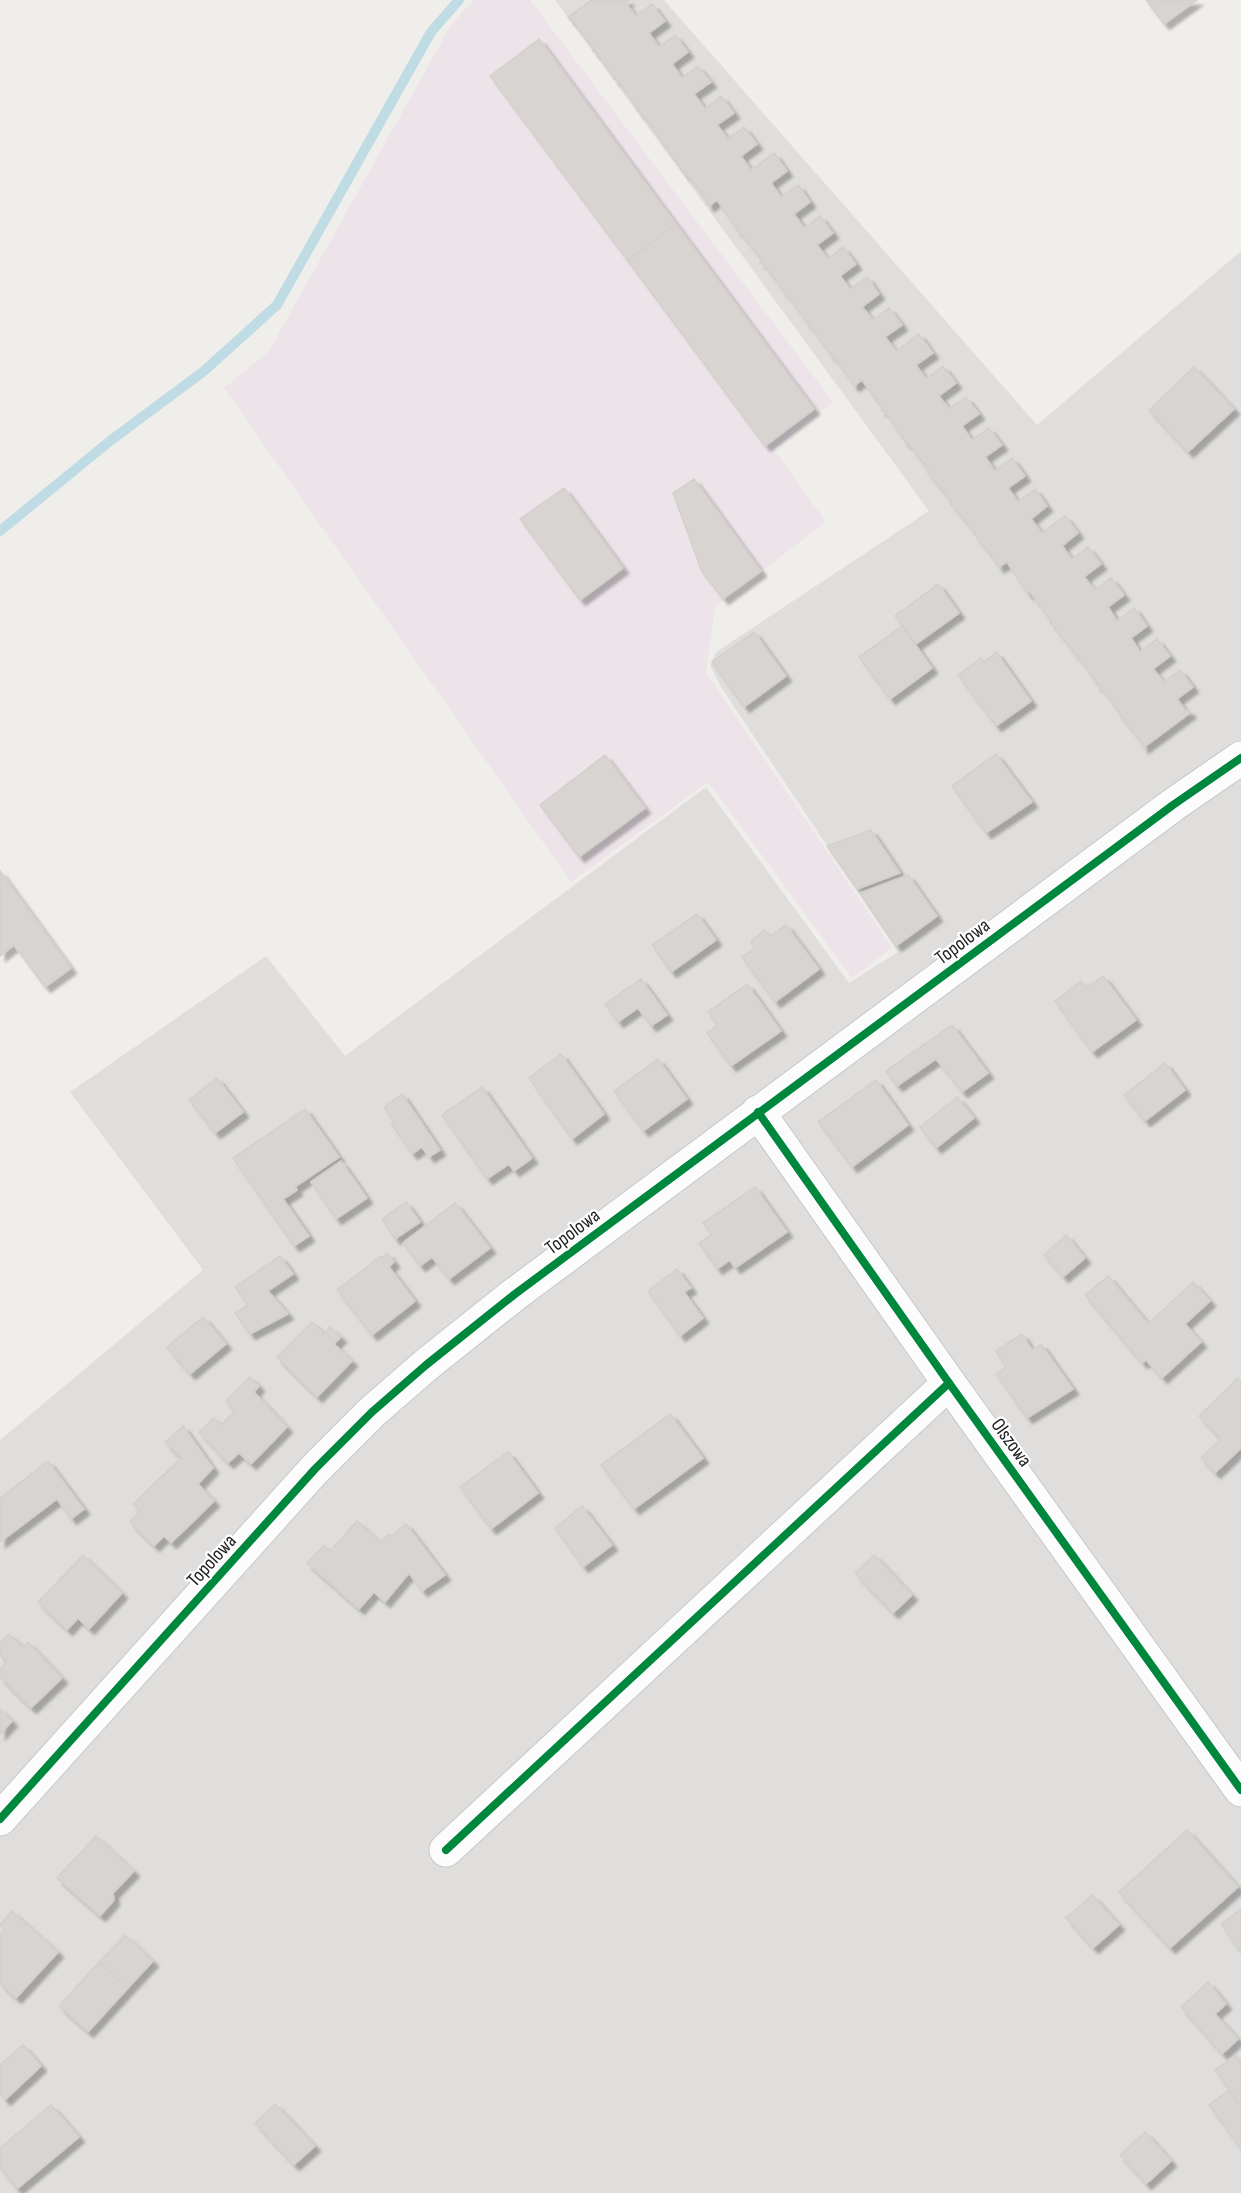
<svg xmlns="http://www.w3.org/2000/svg" width="1241" height="2193" viewBox="0 0 1241 2193" font-family="'Sofia Sans Condensed',sans-serif">
<style>
.residential{fill:#dfdedc}
.industrial{fill:#ede4e9}
.lines{fill:none;stroke-linecap:round;stroke-linejoin:round}
.stream{stroke:#bfdbe3;stroke-width:10}
.building{fill:#d7d4d2;stroke:#d3d0cc;stroke-width:1.5;filter:url(#shadow)}
.minor-casing{stroke:#c9c8c7;stroke-width:35}
.tertiary-casing{stroke:#c9c8c7;stroke-width:35}
.minor{stroke:#fdfcfc;stroke-width:33}
.tertiary{stroke:#fdfcfc;stroke-width:33}
.cycleway-casing{stroke:#fff;stroke-width:11}
.cycleway{stroke:#00873e;stroke-width:8}
.labels{text-anchor:middle;stroke-width:4.5;stroke-linejoin:round;paint-order:stroke}
.street-label{font-size:20px;fill:#222;stroke:#fff}
</style>
<defs>
<filter id="shadow"><feDropShadow dx="5.5" dy="5.5" stdDeviation="1.5" flood-color="#0004"/></filter>
</defs>
<rect width="100%" height="100%" fill="#f0eeeb"/>
<!-- residential -->
<path class="residential" d="M555,0H664L1037,425L1241,251V2193H0V1440L203,1270L70,1092L266,956L345,1056L706,787L849,983L898,952L721,687L710,665L716,652L929,511Z"/>
<!-- industrial -->
<path class="industrial" d="M474,0H530L833,402L774,449L826,522L715,607L706,672L892,948L852,978L708,782L571,882L224,388L269,351L451,25Z"/>
<g class="lines">
<!-- stream -->
<path class="stream" d="M0,531L110,441L204,371L277,305L431,32L459,0"/>
</g>
<!-- building -->
<g class="building">
<path d="M592,0H629L625,2L636,16L652,4L665,21L649,33L659,47L675,35L688,52L672,64L682,78L698,66L711,82L694,94L705,109L721,96L734,113L717,125L728,139L744,127L757,144L741,156L751,170L774,153L787,171L771,183L781,197L798,185L810,202L794,214L804,228L820,216L833,233L817,245L828,259L843,247L856,264L840,276L850,289L867,277L879,294L862,307L873,320L889,308L902,325L885,337L896,351L919,334L933,353L916,365L926,379L943,366L956,383L939,396L949,409L966,397L979,414L962,426L972,440L989,428L1002,445L985,457L995,471L1012,458L1025,476L1008,488L1018,502L1035,489L1047,506L1031,519L1042,533L1065,516L1078,533L1062,546L1072,559L1088,547L1101,564L1084,577L1095,590L1111,578L1124,595L1108,607L1117,621L1134,608L1147,626L1131,638L1140,652L1157,639L1170,656L1153,669L1164,682L1180,670L1193,687L1177,699L1186,711L1189,710L1190,713L1143,748L1142,745L1143,744L1119,714L1120,713L1099,685H1096L1097,683L1076,654L1073,653L1074,652L1050,622L1051,621L1030,592L1028,594L1007,562L999,567L996,564L998,563L973,533L975,532L950,503L952,501L927,472L929,470L907,442L906,443L885,411L881,410L883,409L862,380L854,386L851,383L853,382L831,354L830,355L829,352L808,323H806V321L785,292L782,291L783,290L762,262L760,263L761,259L739,231H737V229L717,200L709,206L707,204V201L686,173L685,174L663,142H661V140L640,111L639,112L637,110L639,109L617,80L614,79L616,78L594,50L593,51V47L571,19L570,20L568,17Z"/>
<path d="M1146,0H1197L1164,24Z"/>
<path d="M539,39L676,224L628,261L490,76Z"/>
<path d="M676,224L814,409L765,446L628,261Z"/>
<path d="M1194,367L1234,409L1188,452L1149,410Z"/>
<path d="M694,479L761,571L723,599L702,572L673,493Z"/>
<path d="M564,488L623,568L580,600L520,519Z"/>
<path d="M938,584L959,613L916,644L895,616Z"/>
<path d="M902,626L932,668L890,699L859,657Z"/>
<path d="M754,632L786,676L744,707L712,662Z"/>
<path d="M996,652L1031,701L996,726L958,675L981,658L984,662Z"/>
<path d="M996,754L1032,802L986,833L952,786Z"/>
<path d="M605,755L645,808L579,857L540,805Z"/>
<path d="M871,830L900,873L857,889L827,846Z"/>
<path d="M0,871L71,968L45,987L14,945L0,956Z"/>
<path d="M908,875L937,916L896,946L860,893Z"/>
<path d="M697,914L716,940L671,972L652,945Z"/>
<path d="M786,925L819,969L775,1002L742,957L755,948L751,941L765,930L770,936Z"/>
<path d="M1103,976L1136,1020L1092,1052L1055,1001L1081,981L1086,988Z"/>
<path d="M641,979L667,1015L651,1026L638,1008L618,1022L605,1004Z"/>
<path d="M747,984L781,1031L731,1066L707,1033L718,1025L708,1012Z"/>
<path d="M952,1025L988,1073L962,1092L936,1059L897,1086L886,1071Z"/>
<path d="M561,1054L604,1114L572,1139L529,1078Z"/>
<path d="M658,1059L687,1099L643,1131L614,1091Z"/>
<path d="M1165,1063L1185,1090L1145,1121L1124,1095Z"/>
<path d="M217,1078L243,1112L215,1133L189,1100Z"/>
<path d="M876,1080L908,1125L852,1167L818,1122Z"/>
<path d="M482,1087L532,1158L514,1171L509,1164L487,1179L442,1115Z"/>
<path d="M402,1094L440,1150L429,1157L422,1147L412,1154L391,1123L394,1121L384,1107Z"/>
<path d="M957,1097L974,1118L936,1148L920,1127Z"/>
<path d="M305,1109L339,1157L295,1187L297,1190L283,1199L309,1236L294,1246L233,1158Z"/>
<path d="M341,1161L367,1198L336,1219L311,1182Z"/>
<path d="M755,1187L787,1232L735,1268L730,1260L717,1269L699,1243L712,1234L703,1223Z"/>
<path d="M406,1202L420,1222L395,1239L382,1219Z"/>
<path d="M455,1203L490,1248L449,1279L432,1257L420,1266L403,1243Z"/>
<path d="M1066,1235L1085,1258L1063,1277L1044,1255Z"/>
<path d="M387,1253L394,1262L389,1267L415,1301L372,1335L337,1290L381,1256L382,1258Z"/>
<path d="M280,1256L293,1274L268,1291L288,1314L250,1334L235,1313L248,1305L235,1287Z"/>
<path d="M677,1269L691,1288L684,1292L703,1318L680,1336L648,1291Z"/>
<path d="M1108,1276L1148,1324L1193,1282L1210,1301L1185,1324L1201,1342L1162,1378L1146,1360L1142,1363L1085,1295Z"/>
<path d="M203,1317L226,1344L190,1374L167,1347Z"/>
<path d="M312,1322L324,1334L330,1327L341,1337L334,1344L352,1361L317,1397L277,1357Z"/>
<path d="M1022,1334L1032,1350L1041,1344L1073,1389L1027,1418L996,1374L1006,1367L996,1351Z"/>
<path d="M250,1377L259,1386L254,1392L287,1427L251,1464L239,1453L228,1463L199,1432L214,1418L221,1425L235,1411L226,1401Z"/>
<path d="M1238,1378L1241,1381V1448L1215,1473L1201,1458L1221,1439L1199,1416Z"/>
<path d="M670,1414L703,1458L634,1509L601,1465Z"/>
<path d="M183,1426L213,1468L198,1484L214,1501L171,1543L164,1536L154,1546L130,1522L140,1511L133,1504L181,1458L165,1442Z"/>
<path d="M508,1452L538,1493L491,1529L460,1487Z"/>
<path d="M48,1461L84,1509L71,1519L57,1499L0,1542V1498Z"/>
<path d="M582,1506L612,1545L583,1567L555,1528Z"/>
<path d="M357,1521L380,1542L389,1534L391,1536L406,1524L445,1575L422,1591L409,1573L385,1602L374,1592L359,1609L307,1563L324,1545L330,1551Z"/>
<path d="M83,1555L122,1593L89,1629L78,1618L67,1630L38,1602Z"/>
<path d="M874,1555L912,1595L893,1613L855,1573Z"/>
<path d="M9,1634L23,1647L28,1642L62,1678L31,1708L0,1677V1669L7,1662L0,1655V1643Z"/>
<path d="M0,1709L12,1721L0,1734Z"/>
<path d="M1187,1830L1238,1887L1170,1948L1119,1892Z"/>
<path d="M96,1836L134,1871L113,1893L114,1900L100,1916L57,1878Z"/>
<path d="M1092,1895L1119,1925L1093,1948L1066,1918Z"/>
<path d="M1241,1909V1953L1221,1924Z"/>
<path d="M12,1911L58,1952L16,1998L0,1983V1934L4,1929L0,1925Z"/>
<path d="M125,1935L153,1961L128,1988L99,1962Z"/>
<path d="M99,1962L128,1988L88,2032L59,2006Z"/>
<path d="M1208,1982L1226,2004L1215,2014L1238,2039L1222,2054L1181,2007Z"/>
<path d="M23,2045L41,2066L5,2100L0,2094V2065Z"/>
<path d="M1236,2055L1241,2063V2107L1215,2070Z"/>
<path d="M1229,2090L1241,2107V2149L1209,2105Z"/>
<path d="M275,2104L315,2146L294,2165L255,2123Z"/>
<path d="M51,2105L79,2137L17,2189L0,2168V2148Z"/>
<path d="M1145,2132L1171,2161L1146,2184L1120,2155Z"/>
</g>
<g class="lines">
<defs>
<g id="minor">
<path d="M758,1112L949,1383L1241,1790"/>
<path d="M446,1850L949,1383"/>
</g>
<path id="tertiary" d="M0,1819L315,1469L372,1412L426,1365L515,1294L1173,805L1241,758"/>
</defs>
<!-- minor casing -->
<use href="#minor" class="minor-casing"/>
<!-- tertiary casing -->
<use href="#tertiary" class="tertiary-casing"/>
<!-- minor -->
<use href="#minor" class="minor"/>
<!-- tertiary -->
<use href="#tertiary" class="tertiary"/>
<defs>
<g id="cycleway">
<path d="M758,1112L949,1383L1241,1790"/>
<path d="M0,1819L315,1469L372,1412L426,1365L515,1294L1173,805L1241,758"/>
<path d="M446,1850L949,1383"/>
</g>
</defs>
<!-- cycleway casing -->
<use href="#cycleway" class="cycleway-casing"/>
<!-- cycleway -->
<use href="#cycleway" class="cycleway"/>
</g>
<g class="labels">
<!-- street labels -->
<g class="street-label">
<text transform="translate(962 941) rotate(-37)" y="7">Topolowa</text>
<text transform="translate(572 1231) rotate(-37)" y="7">Topolowa</text>
<text transform="translate(1012 1442) rotate(54)" y="7">Olszowa</text>
<text transform="translate(211 1560) rotate(-48)" y="7">Topolowa</text>
</g>
</g>
</svg>
